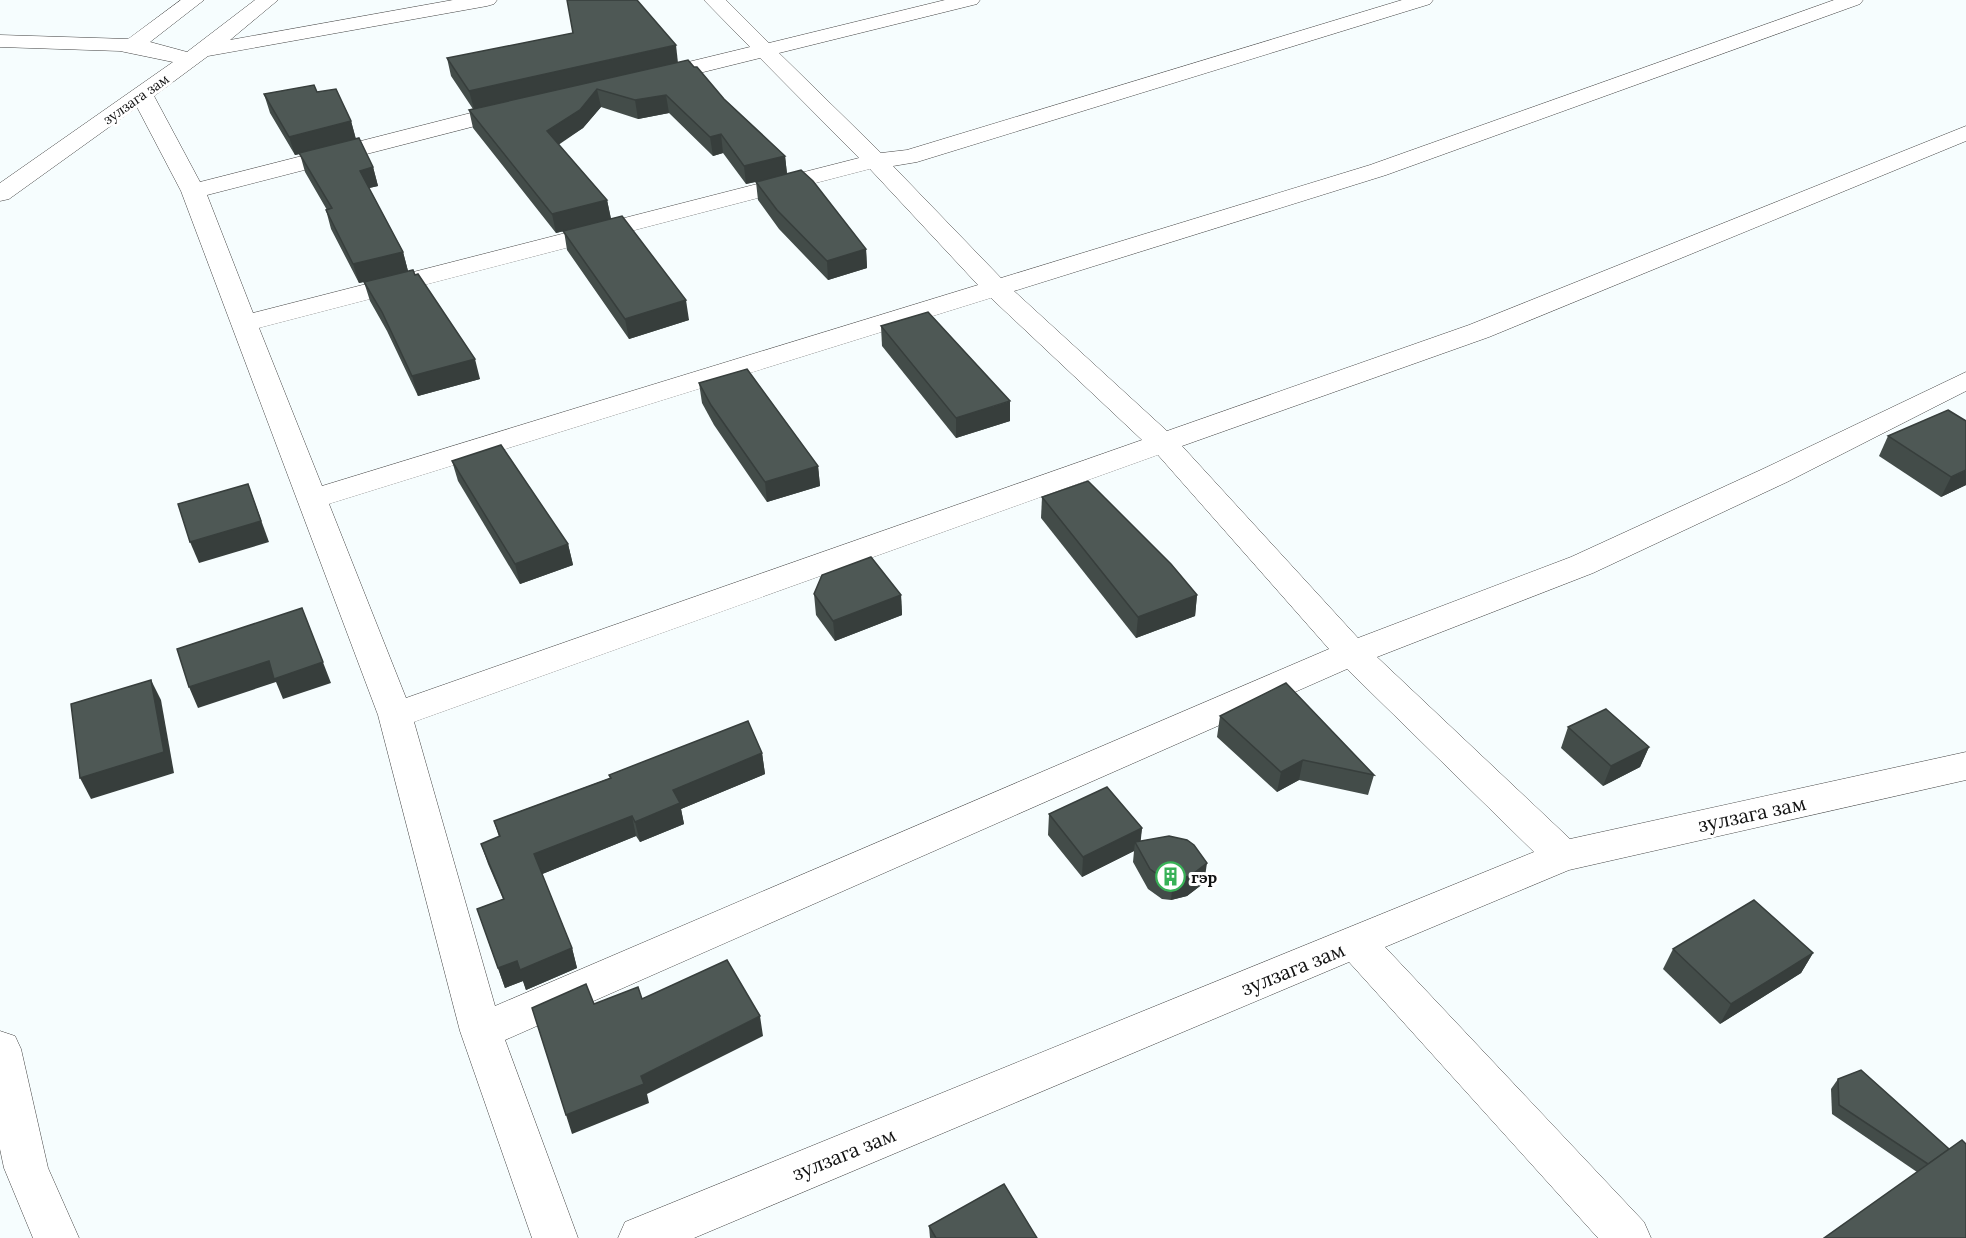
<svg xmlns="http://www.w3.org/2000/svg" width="1966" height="1238" viewBox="0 0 1966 1238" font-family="Lora,serif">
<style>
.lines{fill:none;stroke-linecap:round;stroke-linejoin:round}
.minor-casing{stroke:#444;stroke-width:1}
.minor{fill:#fff;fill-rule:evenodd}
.wall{fill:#434c49}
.shaded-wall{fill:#373e3c}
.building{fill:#4e5855;stroke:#373e3c;stroke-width:1.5}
.labels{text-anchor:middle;stroke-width:6;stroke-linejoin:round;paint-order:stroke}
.far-street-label{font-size:14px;fill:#111;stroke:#fff}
.poi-label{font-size:16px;font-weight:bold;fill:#111;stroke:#fff;text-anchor:start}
.near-street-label{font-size:20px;fill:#111;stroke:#fff}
</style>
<rect width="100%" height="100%" fill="#f6fdfe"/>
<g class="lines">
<defs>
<g id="minor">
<path d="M181,0H204L150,42L187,52L255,0H278L230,40L453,0H497L494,4L487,6L208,56L154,96L200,182L514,102L522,104L525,109L522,114L207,195L253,313L859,158L760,58L655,84L647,82L644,77L647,72L750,47L704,0H726L769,43L945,0H980L977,4L779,53L881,153L907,150L1402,0H1433L1430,4L917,162L893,166L1001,278L1370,165L1834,0H1863L1860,4L1386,175L1014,291L1167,431L1469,325L1966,126V141L1489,337L1182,446L1358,638L1571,557L1765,468L1966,372V391L1787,482L1593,573L1377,657L1570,839L1966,752V780L1569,870L1385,947L1644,1222L1651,1238H1598L1349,962L694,1238H618L625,1222L1534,852L1347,669L505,1040L578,1238H532L460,1031L378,715L181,191L137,107L9,199L0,201V183L173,62L120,51L0,47V35L128,39ZM870,169L978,285L322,486L259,328ZM991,298L1142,440L406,698L329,504ZM1158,455L1329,649L495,1006L414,722Z"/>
<path d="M0,1031L15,1036L21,1049L48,1168L79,1238H33L4,1168L0,1149Z"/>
</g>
</defs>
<!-- minor casing -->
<use href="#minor" class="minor-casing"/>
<!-- minor -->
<use href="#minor" class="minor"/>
</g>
<!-- wall -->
<g class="wall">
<path d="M447,58L678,62L724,99L785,156L787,174L866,249L867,268L828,280L779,229L758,200L756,182L746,184L723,153L713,156L669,113L638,119L601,107L583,128L558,144L607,200L611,219L689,320L629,339L567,250L564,231L556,233L473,128L469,110L473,109L451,76Z"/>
<path d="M317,92L351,121L356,139L373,167L378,186L369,188L403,252L408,271L480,379L418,396L387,331L370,301L364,282L359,283L331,229L326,210H327L305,172L300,154L295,155L270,113L264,94Z"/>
<path d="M881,326L1010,421L956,438L882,346Z"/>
<path d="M699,383L818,466L820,486L767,502L714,425L702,403Z"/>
<path d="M1888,436L1966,485L1941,497L1879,456Z"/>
<path d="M452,461L568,544L573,565L520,584L458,481Z"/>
<path d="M1042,497L1197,595L1195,616L1136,638L1041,518Z"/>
<path d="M814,594L901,595L902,615L835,641L816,615Z"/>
<path d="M1220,716L1374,775L1368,795L1299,780L1277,792L1217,737Z"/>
<path d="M1568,727L1649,747L1640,767L1603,786L1561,748Z"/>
<path d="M762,753L765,774L681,809L684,824L640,842L636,836L542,874L572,948L577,968L526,990L523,981L505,988L477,909L503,899L488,864L481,844L499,837L494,821L610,778L609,775Z"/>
<path d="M1049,814L1142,828L1140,841L1204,883L1187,896L1171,900L1162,899L1148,889L1133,862L1134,851L1082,877L1048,835Z"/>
<path d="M1673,949L1813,953L1801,973L1720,1024L1663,969Z"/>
<path d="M1838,1079L1949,1149L1917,1172L1832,1114L1831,1089Z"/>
<path d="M929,1226L1037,1238H930Z"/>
</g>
<!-- shaded-wall -->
<g class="shaded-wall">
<path d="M676,45L678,63L474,109L469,91Z"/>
<path d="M597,89L601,107L583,128L551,150L547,131Z"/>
<path d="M666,95L669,113L638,119L635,100Z"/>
<path d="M351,121L356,140L295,155L289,137Z"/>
<path d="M721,134L723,153L713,156L710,137Z"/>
<path d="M785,156L787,174L746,184L744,166Z"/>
<path d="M373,167L378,186L365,189L360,171Z"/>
<path d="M607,200L611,219L556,233L552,214Z"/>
<path d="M866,249L867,268L828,280L827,261Z"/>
<path d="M403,252L408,271L359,283L353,264Z"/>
<path d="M686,300L689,320L629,339L625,319Z"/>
<path d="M475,359L480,379L418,396L412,376Z"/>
<path d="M1010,401V421L956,438V418Z"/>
<path d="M818,466L820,486L767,502L765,482Z"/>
<path d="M1966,470V485L1941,497L1951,477Z"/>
<path d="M248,484L269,542L199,563L190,542Z"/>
<path d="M568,544L573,565L520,584L515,564Z"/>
<path d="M901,595L902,615L835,641L833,621Z"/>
<path d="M1197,595L1195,616L1136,638L1138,617Z"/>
<path d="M302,608L331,683L283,699L276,682L198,708L189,687Z"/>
<path d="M151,680L161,700L174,773L91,799L80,778Z"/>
<path d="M1649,747L1640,767L1603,786L1611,766Z"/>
<path d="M762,753L765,774L681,809L684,824L640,842L635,822L673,790Z"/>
<path d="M1303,760L1299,780L1277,792L1281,772Z"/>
<path d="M632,816L636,836L540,875L534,854Z"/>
<path d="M1142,828L1140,848L1135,842L1134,851L1082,877L1083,857Z"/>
<path d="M1207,863L1204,883L1187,896L1171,900L1173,880Z"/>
<path d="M572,948L577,968L526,990L523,981L505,988L498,968L517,961Z"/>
<path d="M1813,953L1801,973L1720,1024L1731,1004Z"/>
<path d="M760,1016L763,1036L647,1094L649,1103L572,1134L566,1115L641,1076Z"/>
</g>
<!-- building -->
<g class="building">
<path d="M567,0H637L676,45L469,91L447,58L573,33Z"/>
<path d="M688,60L694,67H697L724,99L785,156L744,166L721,134L710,137L666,95L635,100L597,89L580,110L547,131L607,200L552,214L469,110Z"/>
<path d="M314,85L317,92L336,89L351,121L289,137L264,94Z"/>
<path d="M359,138L373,167L360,171L403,252L353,264L326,210L332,208L299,153Z"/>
<path d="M801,170L813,181L866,249L827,261L777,210L756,182Z"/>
<path d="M622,216L686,300L625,319L563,231Z"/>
<path d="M413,270L415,275L418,274L475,359L412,376L382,312L364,282Z"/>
<path d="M928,312L1010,401L956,418L881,326Z"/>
<path d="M747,369L818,466L765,482L711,405L699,383Z"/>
<path d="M1948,410L1966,421V470L1951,477L1888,436Z"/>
<path d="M501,445L568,544L515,564L452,461Z"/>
<path d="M1088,481L1171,564L1197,595L1138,617L1042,497Z"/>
<path d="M248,484L261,521L190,542L178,504Z"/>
<path d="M871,557L901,595L833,621L814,594L822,575Z"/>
<path d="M302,608L323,662L274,679L269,661L189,687L177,649Z"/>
<path d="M151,680L164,752L80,778L71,704Z"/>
<path d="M1286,683L1374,775L1303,760L1281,772L1220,716Z"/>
<path d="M1606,709L1649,747L1611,766L1568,727Z"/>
<path d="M748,721L762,753L673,790L680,803L635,822L632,816L534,854L572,948L520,970L517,961L498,968L477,909L504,899L481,844L500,836L494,821L611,778L609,775Z"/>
<path d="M1107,787L1142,828L1083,857L1049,814Z"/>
<path d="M1169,836L1187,840L1194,845L1207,863L1190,876L1173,880L1164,879L1150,869L1135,842Z"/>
<path d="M1754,900L1813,953L1731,1004L1673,949Z"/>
<path d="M727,960L760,1016L641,1076L644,1084L566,1115L532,1008L586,984L594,1004L638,987L642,999Z"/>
<path d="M1861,1070L1949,1149L1928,1164L1839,1105L1838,1079Z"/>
<path d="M1962,1140L1966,1144V1238H1824Z"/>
<path d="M1004,1184L1037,1238H936L929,1226Z"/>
</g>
<!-- icons -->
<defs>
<symbol id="building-ring" viewBox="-11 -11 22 22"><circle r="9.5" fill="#fff" stroke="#39b157" stroke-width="1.5"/><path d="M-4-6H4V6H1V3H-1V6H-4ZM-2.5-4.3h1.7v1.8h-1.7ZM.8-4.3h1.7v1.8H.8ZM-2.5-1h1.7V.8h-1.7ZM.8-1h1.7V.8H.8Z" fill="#39b157"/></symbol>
</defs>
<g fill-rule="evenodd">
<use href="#building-ring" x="1154" y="860" width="33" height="33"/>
</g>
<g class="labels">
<!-- far-street labels -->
<g class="far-street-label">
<text transform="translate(136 99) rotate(-35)" y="5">зулзага зам</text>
</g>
<!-- poi labels -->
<g class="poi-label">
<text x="1191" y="883">гэр</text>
</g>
<!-- near-street labels -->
<g class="near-street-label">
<text transform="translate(1752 814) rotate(-12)" y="7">зулзага зам</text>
<text transform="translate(1293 969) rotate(-22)" y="7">зулзага зам</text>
<text transform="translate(844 1154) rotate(-22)" y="7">зулзага зам</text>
</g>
</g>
</svg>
